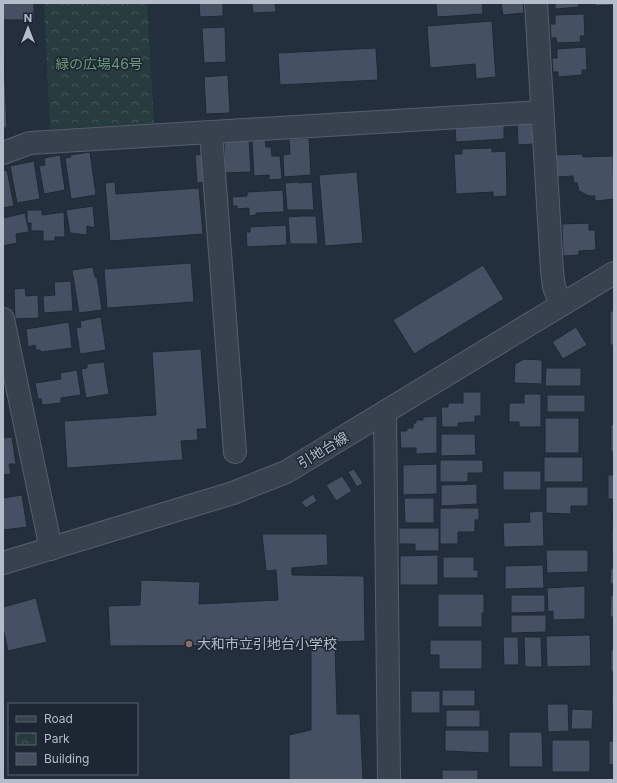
<svg xmlns="http://www.w3.org/2000/svg" width="617" height="783" viewBox="0 0 617 783" font-family="Inter,'Noto Sans JP',sans-serif">
<style>
.park{fill:url(#park-crowns)}
.building{fill:#455162;stroke:#1f2835}
.lines{fill:none;stroke-linecap:round;stroke-linejoin:round}
.minor-casing{stroke:#565f6c;stroke-width:24}
.tertiary-casing{stroke:#565f6c;stroke-width:24}
.minor{stroke:#38414e;stroke-width:22}
.tertiary{stroke:#38414e;stroke-width:22}
.education-dot{fill:#8d6e63;stroke:#1d2633;stroke-width:1.5}
.labels{text-anchor:middle;stroke-width:3;stroke-linejoin:round;paint-order:stroke}
.park-label{font-size:14px;fill:#6b9a76;stroke:#1d2633}
.street-label{font-size:14px;fill:#b4bcc9;stroke:#1d2633}
.poi-label{font-size:14px;fill:#b4bcc9;stroke:#1d2633;text-anchor:start}
</style>
<defs>
<pattern id="park-crowns" width="20" height="18" patternUnits="userSpaceOnUse"><rect width="20" height="18" fill="#263c3f"/><path d="M2 6a3 3 0 1 1 6 0M12 15a3 3 0 1 1 6 0" fill="none" stroke="#435659"/></pattern>
</defs>
<rect width="100%" height="100%" fill="#242f3e"/>
<!-- park -->
<path class="park" d="M44,3H147L154,124L50,129Z"/>
<!-- building -->
<g class="building">
<rect x="3" y="3" width="31" height="17"/>
<path d="M199,3H223V16L200,17Z"/>
<path d="M252,3H275L276,12L253,13Z"/>
<path d="M436,3H482L483,14L437,17Z"/>
<path d="M501,3H523L524,13L503,15Z"/>
<path d="M549,3H579V7L555,9V4Z"/>
<path d="M595,3H614V5L595,6Z"/>
<path d="M584,14L585,36H580L581,42L557,43L556,38H551L550,24H555V15Z"/>
<path d="M492,21L496,77L476,79L475,64L430,68L427,26Z"/>
<path d="M225,27L226,62L204,63L202,28Z"/>
<path d="M3,37L7,128H3Z"/>
<path d="M586,47L587,70H582V75L558,77V72H553L552,58H557V49Z"/>
<path d="M376,48L378,80L280,85L278,53Z"/>
<path d="M228,75L230,113L206,114L204,77Z"/>
<path d="M532,122L533,144L518,145L517,123Z"/>
<path d="M504,123V139L456,142L455,126Z"/>
<path d="M309,138L311,175L284,177L283,155L290,154L289,139Z"/>
<path d="M249,139L251,172L225,173L224,142Z"/>
<path d="M265,140L266,147H271L272,156H280L282,179L269,180V175L254,176L252,141Z"/>
<path d="M492,148V152L506,151L507,196L493,197V192L456,194L454,154H462V149Z"/>
<path d="M90,152L96,195L71,199L65,158L71,157L70,155Z"/>
<path d="M205,154L207,182L197,183L195,155Z"/>
<path d="M582,154L583,157L613,156L614,199L595,201V196H589L579,191L577,183H574L573,176L557,177L556,155Z"/>
<path d="M60,155L65,190L44,194L39,166L45,165L44,158Z"/>
<path d="M34,161L40,199L17,203L10,166Z"/>
<path d="M7,170L14,206L3,208V171Z"/>
<path d="M357,172L363,243L325,246L319,175Z"/>
<path d="M115,182L116,194L199,188L203,234L110,241L105,183Z"/>
<path d="M299,182V183L312,182L314,210H287L285,183Z"/>
<path d="M283,190L284,212L256,213V215L249,216V208L237,209V206H233L232,197L247,196V192Z"/>
<path d="M93,206L95,228L87,226V235L70,233L66,210Z"/>
<path d="M27,210H42V215L64,212L65,237H55V241H43V231H31V223H27Z"/>
<path d="M25,213L29,232L16,234L17,243L3,246V218Z"/>
<path d="M302,216H316L318,244H290L288,217Z"/>
<path d="M589,223V230H595L596,250L579,251V255L563,256L562,224Z"/>
<path d="M286,225L287,245L247,247L246,232H250V227Z"/>
<path d="M191,263L194,302L107,308L104,269Z"/>
<path d="M483,265L504,299L414,354L393,320Z"/>
<path d="M93,267L95,277H97L102,310L79,313L72,270Z"/>
<path d="M71,281L73,311L44,313L43,296L55,295L54,282Z"/>
<path d="M25,288L26,296L38,295L39,318L15,319L14,289Z"/>
<rect x="610" y="311" width="4" height="34"/>
<path d="M101,317L106,350L80,354L76,328L81,327L80,321Z"/>
<path d="M69,322L72,348L41,352L40,350H36L35,345L28,347L26,329Z"/>
<path d="M576,327L587,345L563,359L552,342Z"/>
<path d="M201,349L207,429H197L198,440L181,441L183,460L67,468L64,421L156,415L152,352Z"/>
<path d="M524,359L542,360V384L514,383L515,364Z"/>
<path d="M104,362L109,394L86,398L81,369L87,368V364Z"/>
<path d="M546,368H581V386H545Z"/>
<path d="M77,370L81,395L61,398V403L42,405L41,399H38L35,383L61,379L60,373Z"/>
<path d="M463,392H481V416H475V422L458,423V427H442L441,407H448V403H463Z"/>
<path d="M524,394H541V427H519V422H509V403H524Z"/>
<rect x="547" y="395" width="38" height="17"/>
<path d="M437,416V453L416,454V448H401L400,431H407V428H413V423H416V420H423V417Z"/>
<rect x="545" y="418" width="34" height="35"/>
<path d="M614,424V452H611V425Z"/>
<path d="M441,434H475L476,455L441,456Z"/>
<path d="M12,437L16,464H9L11,474L3,475V438Z"/>
<rect x="544" y="457" width="39" height="25"/>
<path d="M440,460H483V473H468V482H440Z"/>
<path d="M437,464V494L403,495V465Z"/>
<path d="M354,469L363,483L357,487L348,472Z"/>
<rect x="503" y="471" width="38" height="19"/>
<rect x="608" y="475" width="6" height="24"/>
<path d="M342,476L352,491L336,501L326,485Z"/>
<path d="M477,484V504L441,506V485Z"/>
<path d="M546,487H588V506H571V514L546,513Z"/>
<path d="M313,494L317,501L306,508L301,502Z"/>
<path d="M22,495L27,527L3,530V498Z"/>
<path d="M404,498H434V523H405Z"/>
<path d="M440,508H479V520H475V532H458V544H440Z"/>
<path d="M612,509H614V521H613Z"/>
<path d="M543,511L544,546L504,547L503,523L530,522L529,512Z"/>
<path d="M399,528H439V551H415V544H399Z"/>
<rect x="612" y="531" width="2" height="16"/>
<path d="M262,534H327L328,565L292,568V575L364,576L365,641L335,642L337,714H360L363,780H289V735L311,730V645L110,646L108,606L140,605L141,580L200,582L199,604L278,600L276,570L266,571Z"/>
<path d="M546,550H588V572L547,573Z"/>
<path d="M438,555V585H400V556Z"/>
<path d="M443,557H474V570H478V578H443Z"/>
<path d="M543,565L544,588L505,589V566Z"/>
<path d="M611,568H614V584H610Z"/>
<path d="M585,586V619L553,620V611L548,612L547,588Z"/>
<path d="M438,594H484V613H482V627H438Z"/>
<path d="M511,595H545V612L511,613Z"/>
<path d="M611,595H614V617H610Z"/>
<path d="M36,598L47,642L8,651L3,628V607Z"/>
<path d="M511,615H546V632L511,633Z"/>
<path d="M590,635L591,666L547,667L546,636Z"/>
<path d="M503,637H518L519,665H504Z"/>
<path d="M524,637H541L542,667H525Z"/>
<path d="M430,640H482V669H439V655H430Z"/>
<rect x="611" y="650" width="3" height="22"/>
<rect x="442" y="690" width="33" height="16"/>
<rect x="411" y="691" width="29" height="22"/>
<path d="M612,700H614V730H613Z"/>
<path d="M547,704H568L569,731L548,732Z"/>
<path d="M572,709L593,710L592,729H571Z"/>
<rect x="446" y="710" width="34" height="17"/>
<path d="M445,730H489V753L445,751Z"/>
<path d="M509,732H542L543,767H509Z"/>
<rect x="552" y="740" width="38" height="32"/>
<path d="M609,741H614V764L609,765Z"/>
<rect x="442" y="770" width="36" height="10"/>
</g>
<g class="lines">
<defs>
<g id="minor">
<path d="M536,3L552,271L554,287L561,304"/>
<path d="M211,133L235,452"/>
<path d="M3,153L30,143L542,112"/>
<path d="M3,319L51,549"/>
<path d="M385,412L389,780"/>
</g>
<path id="tertiary" d="M3,563L233,493L286,472L614,273"/>
</defs>
<!-- minor casing -->
<use href="#minor" class="minor-casing"/>
<!-- tertiary casing -->
<use href="#tertiary" class="tertiary-casing"/>
<!-- minor -->
<use href="#minor" class="minor"/>
<!-- tertiary -->
<use href="#tertiary" class="tertiary"/>
</g>
<!-- markers -->
<circle class="education-dot" cx="189" cy="644" r="4"/>
<g class="labels">
<!-- park labels -->
<g class="park-label">
<text x="99" y="69">緑の広場46号</text>
</g>
<!-- street labels -->
<g class="street-label">
<text transform="translate(323 450) rotate(-31)" y="5">引地台線</text>
</g>
<!-- poi labels -->
<g class="poi-label">
<text x="197" y="649">大和市立引地台小学校</text>
</g>
</g>
<!-- border -->
<rect width="617" height="783" fill="none" stroke="#b4bcc9" stroke-width="8"/>
<!-- legend -->
<rect x="8" y="703" width="130" height="72" fill="#1d2633" stroke="#59626f"/>
<rect x="16" y="716" width="20" height="6" fill="#38414e" stroke="#59626f"/>
<text x="44" y="723" font-size="12" fill="#b4bcc9">Road</text>
<rect x="16" y="733" width="20" height="12" fill="url(#park-crowns)" stroke="#59626f"/>
<text x="44" y="743" font-size="12" fill="#b4bcc9">Park</text>
<rect x="16" y="753" width="20" height="12" fill="#455162" stroke="#59626f"/>
<text x="44" y="763" font-size="12" fill="#b4bcc9">Building</text>
<!-- north arrow -->
<g transform="translate(28 28)" stroke="#1d2633" stroke-width="3" paint-order="stroke">
<path d="M0-3L7 15L0 10L-7 15Z" fill="#b4bcc9"/>
<text y="-6" font-size="11" font-weight="bold" text-anchor="middle" fill="#b4bcc9">N</text>
</g>
</svg>
